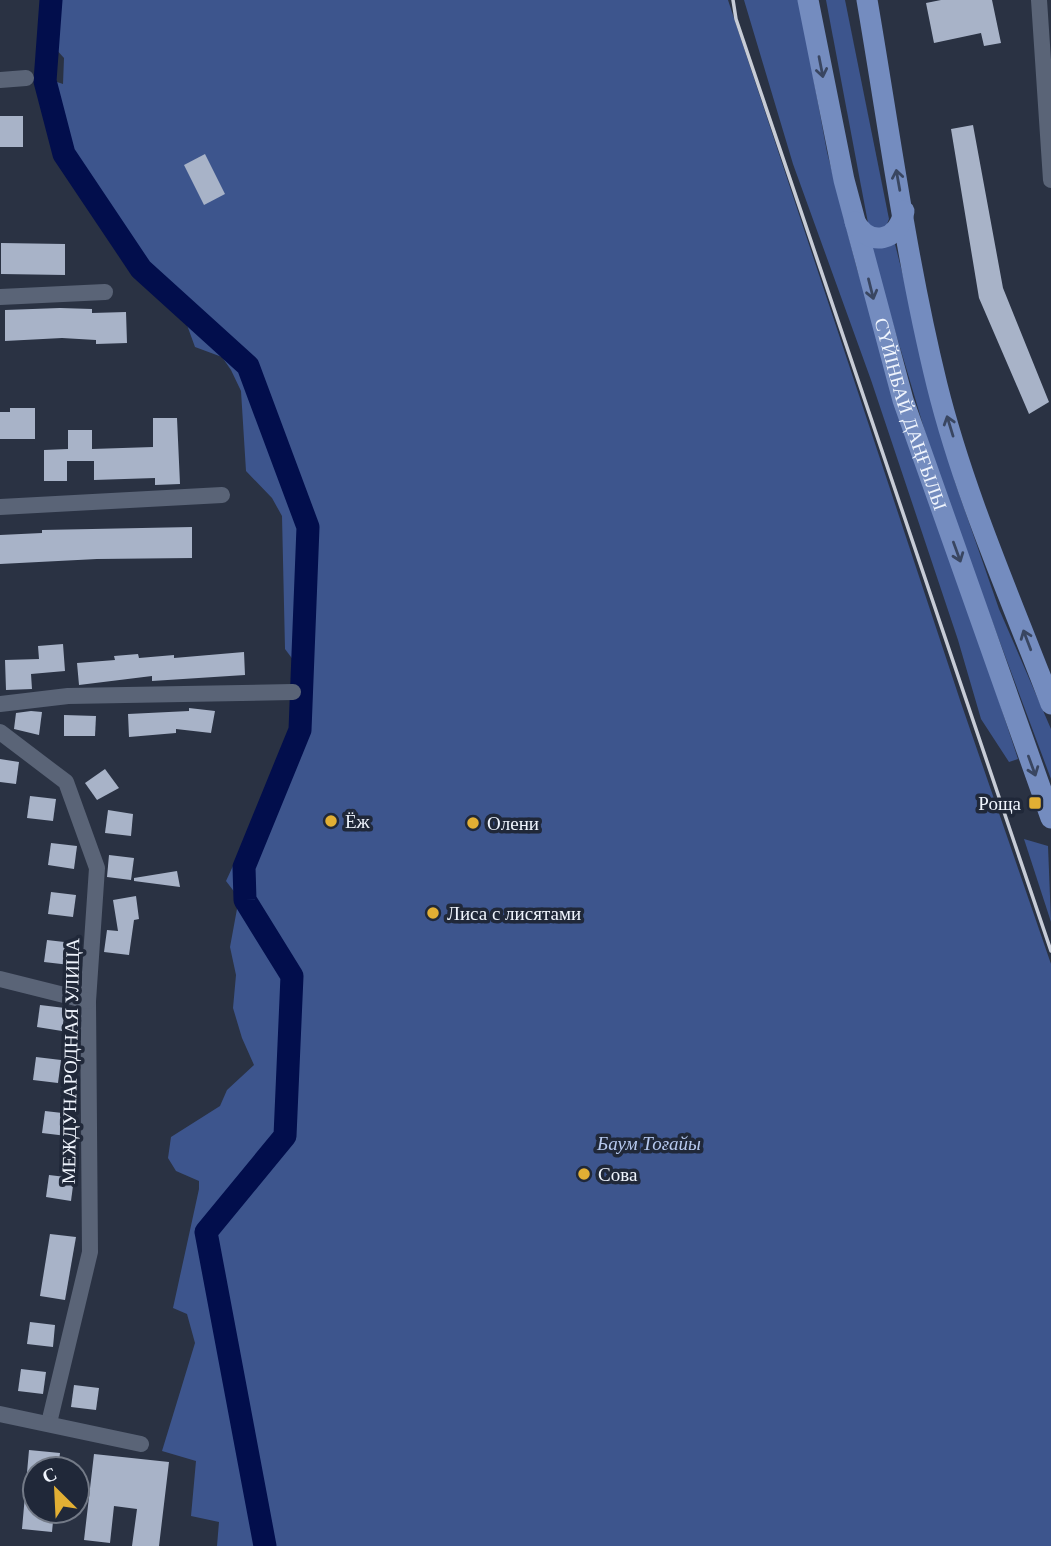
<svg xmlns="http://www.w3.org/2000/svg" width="1051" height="1546" viewBox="0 0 1051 1546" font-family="Georgia,serif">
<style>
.green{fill:#3d558d}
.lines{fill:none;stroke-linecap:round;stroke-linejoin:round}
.river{stroke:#020e4c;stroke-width:23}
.building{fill:#a8b3c8}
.street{stroke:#5a6477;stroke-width:16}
.primary{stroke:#748cbf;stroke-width:21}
.rail{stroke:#c7ccd7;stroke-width:3.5}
.oneway{stroke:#394661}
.poi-dot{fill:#e2af34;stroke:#202839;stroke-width:2.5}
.labels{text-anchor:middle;stroke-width:7;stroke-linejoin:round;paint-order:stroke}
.street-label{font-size:19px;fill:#eff4fd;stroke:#202839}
.poi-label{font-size:19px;fill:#eff4fd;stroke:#202839;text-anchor:start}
.park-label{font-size:19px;font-style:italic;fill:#b6c9ef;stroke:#202839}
</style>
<rect width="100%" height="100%" fill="#2a3243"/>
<!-- green -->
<g class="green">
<path d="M57,0H728L961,703L1051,964V1546H217L219,1522L191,1516L196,1461L162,1451L195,1343L187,1314L173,1308L199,1189V1181L176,1171L168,1158L171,1137L220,1106L227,1090L254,1065L242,1038L233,1008L236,975L230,947L239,898L226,881L277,771L291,753L300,730L306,677L285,649L282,516L272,498L246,471L241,391L231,370L222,357L195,347L175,292L144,264L67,149L51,80L63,84L64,58L54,47V38L50,32L55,25Z"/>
<path d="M744,0H799L827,152L857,269L1018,759L1009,762L981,719L958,640L871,380L793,164Z"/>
<path d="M826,0H845L889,219L885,229L875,232L868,223Z"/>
<path d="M895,244L955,482L999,609L1051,729V779L939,479L870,246Z"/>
<path d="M1024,839L1048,846L1051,922Z"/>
</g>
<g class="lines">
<!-- river -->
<path class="river" d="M51,0L45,81L64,154L141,269L248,366L308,527L300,730L244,867L245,900L292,976L285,1136L206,1232L265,1546"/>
</g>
<!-- building -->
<g class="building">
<path d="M941,0H992L1001,43L984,46L981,33L934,43L926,3Z"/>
<rect x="0" y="116" width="23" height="31"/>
<path d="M973,125L1003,288L1049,402L1029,414L979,298L951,129Z"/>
<path d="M205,154L225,194L204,205L184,165Z"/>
<path d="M1,243L65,244V275L1,274Z"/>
<path d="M60,308L92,309V313L126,312L127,343L96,344V340L62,338L5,341V310Z"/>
<path d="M10,408H35V439H0V412H10Z"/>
<path d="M153,418H177L180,484L155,485V478L94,480V461H67V481H44V450L68,449V430H92V449L153,447Z"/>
<path d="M192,527V558L97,559L0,564V535L42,533V530Z"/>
<path d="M63,644L65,671L31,674L32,689L6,690L5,660L39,659L38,646Z"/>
<path d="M244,652L245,675L152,681V676L79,685L77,663L115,660L114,656L138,654L139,658L174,655V658Z"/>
<path d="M189,708L215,711L211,733L176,729V733L129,737L128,714L189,711Z"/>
<path d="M31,711L42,712L39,735L14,729L16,713Z"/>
<path d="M64,715L96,716L95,736H64Z"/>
<path d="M0,759L19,762L16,784L0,782Z"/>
<path d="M105,769L119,788L97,800L85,783Z"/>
<path d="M30,796L56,799L53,821L27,818Z"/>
<path d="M108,810L133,814L131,836L105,833Z"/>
<path d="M51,843L77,846L74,869L48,865Z"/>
<path d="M109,855L134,858L131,880L107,877Z"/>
<path d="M177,871L180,887L134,881V878Z"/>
<path d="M51,892L76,895L73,917L48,914Z"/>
<path d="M136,896L139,919L134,920L129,955L104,952L107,930L118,931L113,900Z"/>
<path d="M47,940L73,943L70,965L44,962Z"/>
<path d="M40,1005L65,1008L62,1031L37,1027Z"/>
<path d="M36,1057L61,1060L58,1083L33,1080Z"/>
<path d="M45,1111L71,1114L67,1136L42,1133Z"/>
<path d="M49,1175L74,1178L71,1201L46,1197Z"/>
<path d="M50,1234L76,1237L65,1300L40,1296Z"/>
<path d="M30,1322L55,1325L53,1347L27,1344Z"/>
<path d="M21,1369L46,1372L43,1394L18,1391Z"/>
<path d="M74,1385L99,1388L96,1410L71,1407Z"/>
<path d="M29,1450L60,1453L58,1469H35V1511H54L52,1532L22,1529Z"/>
<path d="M94,1454L169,1462L159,1546H132L137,1509L114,1506L110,1543L84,1540Z"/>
</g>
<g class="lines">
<!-- street -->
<g class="street">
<path d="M1039,0L1051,180"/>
<path d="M0,80L26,78"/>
<path d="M0,297L105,292"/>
<path d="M0,507L222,495"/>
<path d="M0,704L68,696L293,692"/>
<path d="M0,732L66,782L97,868L88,1001L90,1252L49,1423"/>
<path d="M0,979L88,1001"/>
<path d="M0,1414L141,1444"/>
</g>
<!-- primary -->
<g class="primary">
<path id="s1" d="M808,0L844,180L903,400L1051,818"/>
<path d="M867,0C889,128 906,259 937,385C964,494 1011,599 1051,704"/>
<path d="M855,222C870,248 899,241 904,211"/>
</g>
<!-- rail -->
<path class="rail" d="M733,0L736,19L1051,951"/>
</g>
<!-- one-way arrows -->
<defs><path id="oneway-shaft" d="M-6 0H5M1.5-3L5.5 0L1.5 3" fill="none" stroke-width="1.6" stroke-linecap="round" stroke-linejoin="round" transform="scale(1.75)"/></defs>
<g class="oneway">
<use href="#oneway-shaft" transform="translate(821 67) rotate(79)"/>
<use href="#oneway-shaft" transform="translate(898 180) rotate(-100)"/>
<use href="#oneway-shaft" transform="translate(871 289) rotate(76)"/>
<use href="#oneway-shaft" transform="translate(950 426) rotate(-107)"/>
<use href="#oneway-shaft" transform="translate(957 552) rotate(70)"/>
<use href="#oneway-shaft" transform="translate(1027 640) rotate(-111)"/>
<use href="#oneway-shaft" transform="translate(1032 766) rotate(70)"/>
</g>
<!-- markers -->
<g class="poi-dot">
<rect x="1028" y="796" width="14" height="14" rx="3.5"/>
<circle cx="331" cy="821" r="7"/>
<circle cx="473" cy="823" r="7"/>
<circle cx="433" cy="913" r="7"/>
<circle cx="584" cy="1174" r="7"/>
</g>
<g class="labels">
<!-- street labels -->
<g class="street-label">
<text dy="7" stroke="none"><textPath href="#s1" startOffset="427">СҮЙІНБАЙ ДАҢҒЫЛЫ</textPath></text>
<text transform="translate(70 1061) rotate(-89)" y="7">МЕЖДУНАРОДНАЯ УЛИЦА</text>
</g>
<!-- poi labels -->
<g class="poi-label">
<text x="1021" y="810" text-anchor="end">Роща</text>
<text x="345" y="828">Ёж</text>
<text x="487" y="830">Олени</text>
<text x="447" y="920">Лиса с лисятами</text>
<text x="598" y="1181">Сова</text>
</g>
<!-- park labels -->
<g class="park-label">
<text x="649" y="1150">Баум Тоғайы</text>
</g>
</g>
<!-- north arrow -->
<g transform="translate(56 1490) rotate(336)"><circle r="33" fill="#202839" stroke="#737a87" stroke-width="2"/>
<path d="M0-5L12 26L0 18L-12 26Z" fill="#e2af34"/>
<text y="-10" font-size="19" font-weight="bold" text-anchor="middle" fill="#eff4fd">С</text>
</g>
</svg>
